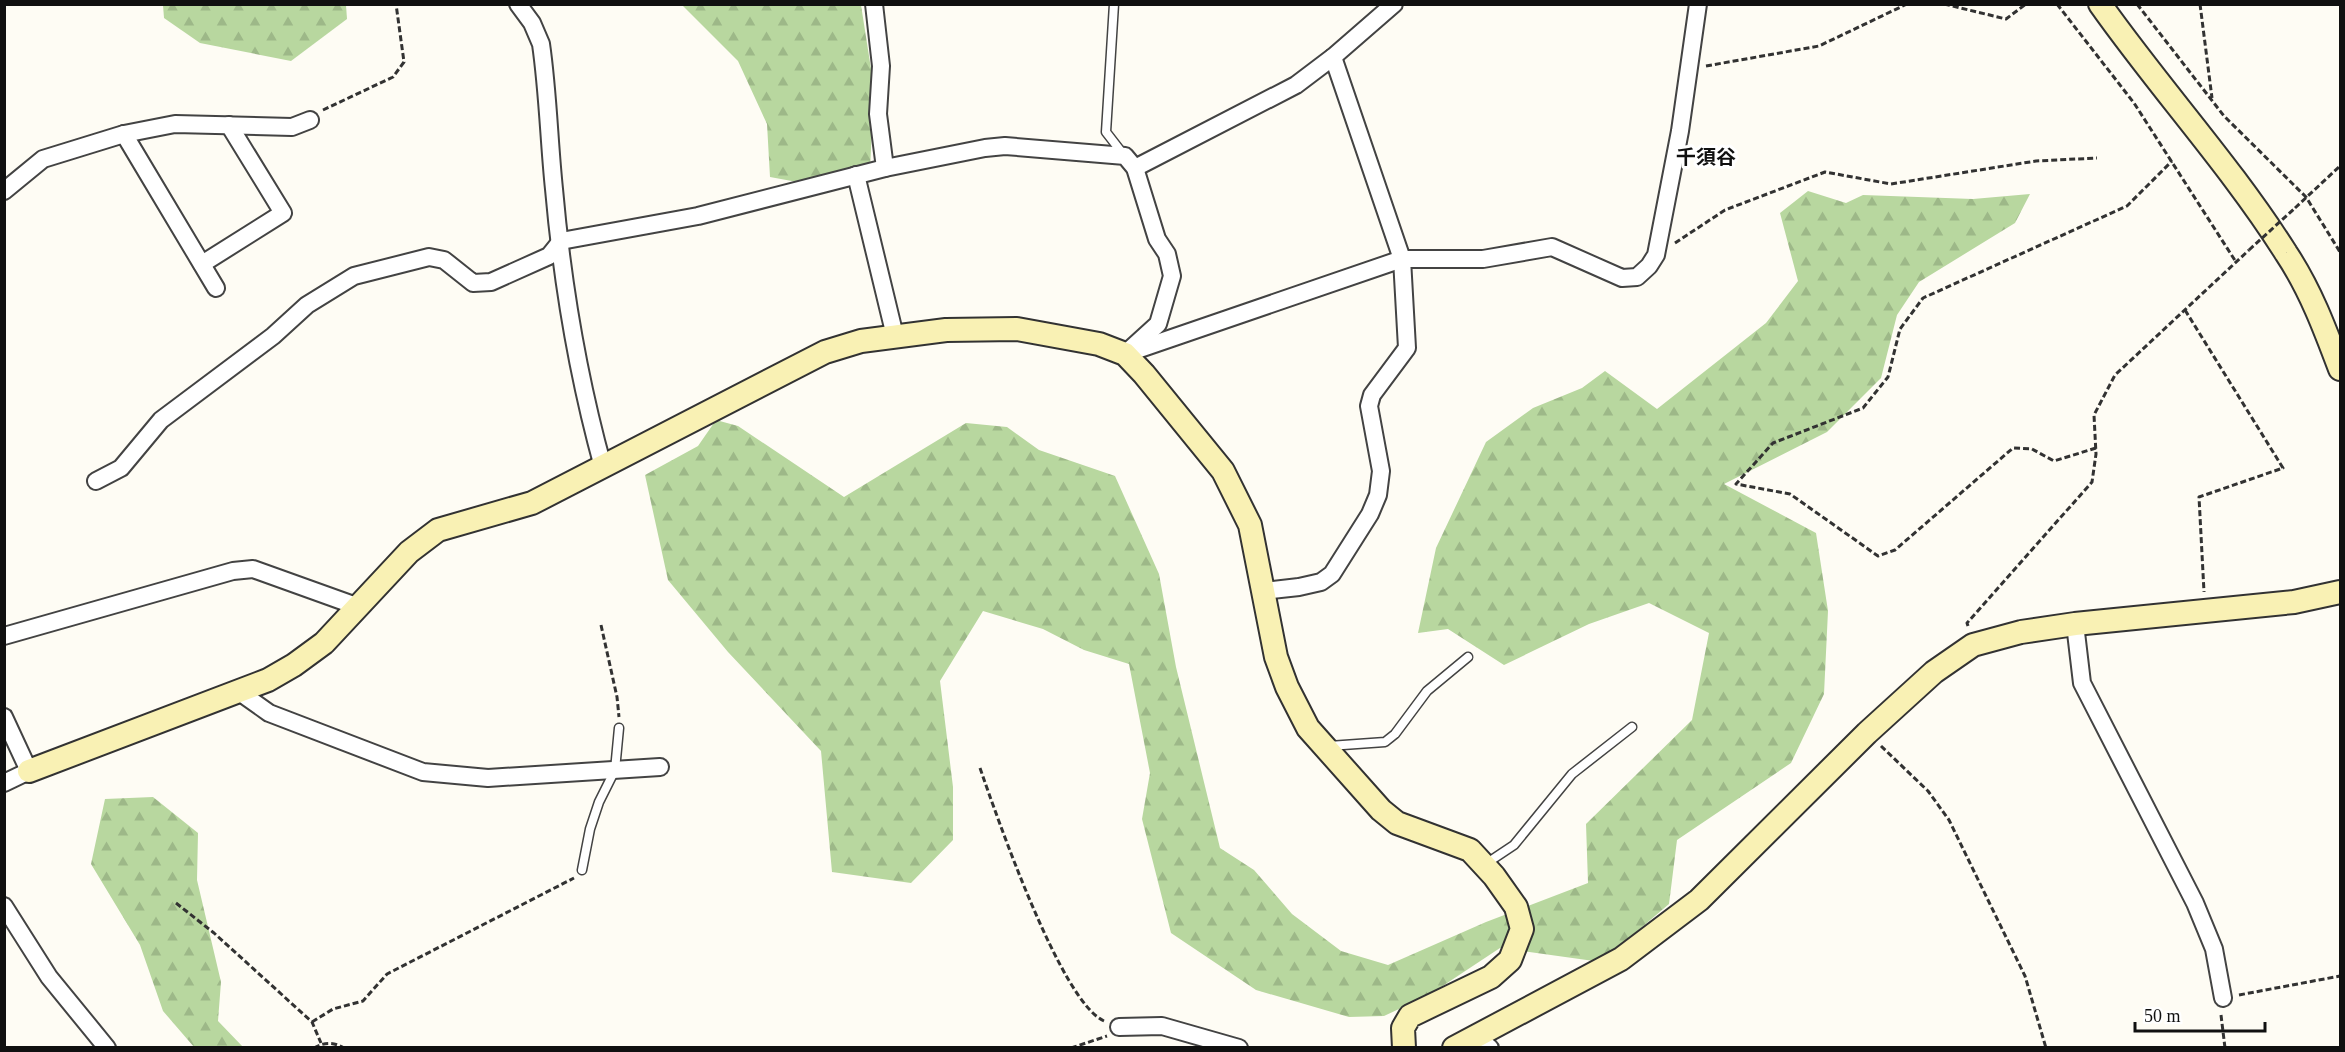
<svg xmlns="http://www.w3.org/2000/svg" width="2345" height="1052" viewBox="0 0 2345 1052" font-family="'Times New Roman','Noto Sans JP',serif">
<style>
.forest{fill:url(#forest-firs)}
.lines{fill:none;stroke-linecap:round;stroke-linejoin:round}
.lane-casing{stroke:#434343;stroke-width:11}
.street-casing{stroke:#434343;stroke-width:20}
.secondary-casing{stroke:#323232;stroke-width:26}
.path{stroke:#323232;stroke-width:3;stroke-dasharray:6 3;stroke-linecap:butt}
.lane{stroke:#fff;stroke-width:8}
.street{stroke:#fff;stroke-width:16}
.secondary{stroke:#f9f1b4;stroke-width:22}
.path-bridge{stroke:#323232;stroke-width:3;stroke-dasharray:6 3;stroke-linecap:butt}
.labels{text-anchor:middle;stroke-width:6;stroke-linejoin:round;paint-order:stroke}
.neighbourhood-label{font-size:20px;font-weight:bold;fill:#101010;stroke:#fff}
</style>
<defs>
<pattern id="forest-firs" width="22" height="20" patternUnits="userSpaceOnUse" patternTransform="scale(1.5)"><rect width="22" height="20" fill="#b8d79f"/><path d="M5 1l3.5 6h-7zM16 11l3.5 6h-7z" fill="#9db888"/></pattern>
</defs>
<rect width="100%" height="100%" fill="#fefcf4"/>
<!-- forest -->
<g class="forest">
<path d="M163,5H346L347,19L291,61L200,43L164,18Z"/>
<path d="M682,5H861L874,88L870,169L808,184L770,177L767,124L738,61Z"/>
<path d="M1808,191L1846,203L1863,195L1973,199L2030,194L2015,223L1919,282L1897,315L1881,378L1827,432L1724,484L1816,533L1828,611L1824,694L1791,763L1677,840L1669,904L1601,962L1500,948L1429,995L1384,1016L1349,1017L1256,990L1171,933L1142,819L1150,773L1129,664L1084,650L1043,629L983,611L940,681L953,787V840L911,883L832,872L821,751L728,652L668,580L645,475L698,446L716,420L738,426L844,497L966,423L1007,427L1039,450L1115,476L1159,574L1176,667L1220,848L1254,870L1292,914L1341,951L1388,965L1486,922L1588,883L1586,824L1692,720L1709,633L1649,603L1589,624L1504,665L1448,629L1418,633L1436,548L1486,442L1533,408L1582,388L1605,371L1657,409L1766,323L1798,281L1780,213Z"/>
<path d="M153,797L198,833L197,880L221,982L218,1021L243,1047H194L163,1011L140,945L91,864L105,799Z"/>
</g>
<g class="lines">
<defs>
<g id="lane">
<path d="M1114,4L1106,132L1123,154"/>
<path d="M1329,746L1385,742L1395,734L1427,691L1468,657"/>
<path d="M1484,865L1514,845L1572,774L1632,727"/>
<path d="M582,870L590,829L599,802L615,770L619,728"/>
</g>
<g id="street">
<path d="M518,4L532,23L541,44C548,92 549,141 554,189C562,280 579,380 603,467"/>
<path d="M874,4L881,66L878,114L885,168"/>
<path d="M124,134L216,288"/>
<path d="M1135,168L1296,85L1333,57L1394,4"/>
<path d="M856,175L895,336"/>
<path d="M4,191L43,159L124,134L175,124L292,127L310,120"/>
<path d="M202,264L283,213L229,125"/>
<path d="M1131,352L1402,259H1483L1552,247L1622,278L1637,277L1649,266L1656,255L1680,131L1698,4"/>
<path d="M96,481L121,468L161,420L273,336L307,305L354,276L429,257L444,260L473,283L491,282L549,256L561,241L698,216L885,168L985,148L1005,146L1125,156L1135,168L1157,239L1167,254L1172,276L1158,324L1125,354"/>
<path d="M1263,591L1299,587L1321,582L1332,574L1370,514L1378,495L1381,471L1369,406L1372,395L1407,348L1402,259L1333,57"/>
<path d="M2075,624L2082,683L2195,903L2214,949L2223,998"/>
<path d="M4,636L233,571L253,569L359,607"/>
<path d="M238,691L269,713L423,772L488,778L660,767"/>
<path d="M4,717L29,771L4,783"/>
<path d="M4,906L49,977L107,1048"/>
<path d="M1119,1027L1162,1026L1239,1048"/>
<path d="M1476,1036L1490,1048"/>
</g>
<g id="secondary">
<path d="M2100,4C2160,89 2231,166 2286,253C2310,289 2325,329 2340,369"/>
<path d="M29,771L268,680L294,665L324,643L409,552L438,530L532,503L825,352L861,341L946,330L1017,329L1099,344L1125,354L1144,374L1223,471L1250,525L1276,657L1287,687L1308,728L1381,810L1397,823L1470,850L1494,876L1516,907L1522,929L1510,960L1491,977L1410,1016L1403,1028L1404,1048"/>
<path d="M1454,1048L1621,959L1699,900L1867,733L1934,672L1973,645L2021,632L2075,624L2294,602L2340,592"/>
</g>
</defs>
<!-- lane casing -->
<use href="#lane" class="lane-casing"/>
<!-- street casing -->
<use href="#street" class="street-casing"/>
<!-- secondary casing -->
<use href="#secondary" class="secondary-casing"/>
<!-- path -->
<g class="path">
<path d="M1944,4L2006,19L2026,4"/>
<path d="M2057,4L2134,103L2236,262"/>
<path d="M2137,4L2224,116L2306,197L2340,252"/>
<path d="M2200,4L2212,98"/>
<path d="M1706,66L1819,46L1907,4"/>
<path d="M323,110L393,77L404,62L396,4"/>
<path d="M2295,208L2340,166"/>
<path d="M1675,243L1725,210L1825,172L1891,184L2036,161L2097,158"/>
<path d="M2185,310L2283,468L2199,497L2204,592"/>
<path d="M2096,448L2054,461L2032,449L2013,448L1895,550L1878,556L1790,494L1736,484L1773,443L1863,408L1888,377L1900,329L1923,298L2127,206L2172,161"/>
<path d="M601,625L617,697L619,717"/>
<path d="M1968,626L1967,623L2092,482L2096,454L2094,415L2115,375L2249,250"/>
<path d="M1881,746L1928,791L1949,820L2025,976L2046,1048"/>
<path d="M980,768C997,817 1061,1002 1104,1021"/>
<path d="M176,903L214,933L312,1022L321,1043"/>
<path d="M2239,995L2340,976"/>
<path d="M2221,1015L2225,1048"/>
<path d="M312,1022L333,1009L363,1001L387,974L574,878"/>
<path d="M314,1048C324,1042 334,1042 344,1048"/>
<path d="M1071,1048L1107,1036"/>
</g>
<!-- lane -->
<use href="#lane" class="lane"/>
<!-- street -->
<use href="#street" class="street"/>
<!-- secondary -->
<use href="#secondary" class="secondary"/>
<!-- path-bridge -->
<path class="path-bridge" d="M2249,250L2295,208"/>
</g>
<g class="labels">
<!-- neighbourhood labels -->
<g class="neighbourhood-label">
<text x="1706" y="164">千須谷</text>
</g>
</g>
<!-- border -->
<rect width="2345" height="1052" fill="none" stroke="#101010" stroke-width="12"/>
<!-- scale -->
<path d="M2135 1022v9h130v-9" fill="none" stroke="#101010" stroke-width="3"/>
<text x="2144" y="1022" font-size="18" fill="#101010" stroke="#ffffff" stroke-width="4.5" paint-order="stroke">50 m</text>
</svg>
